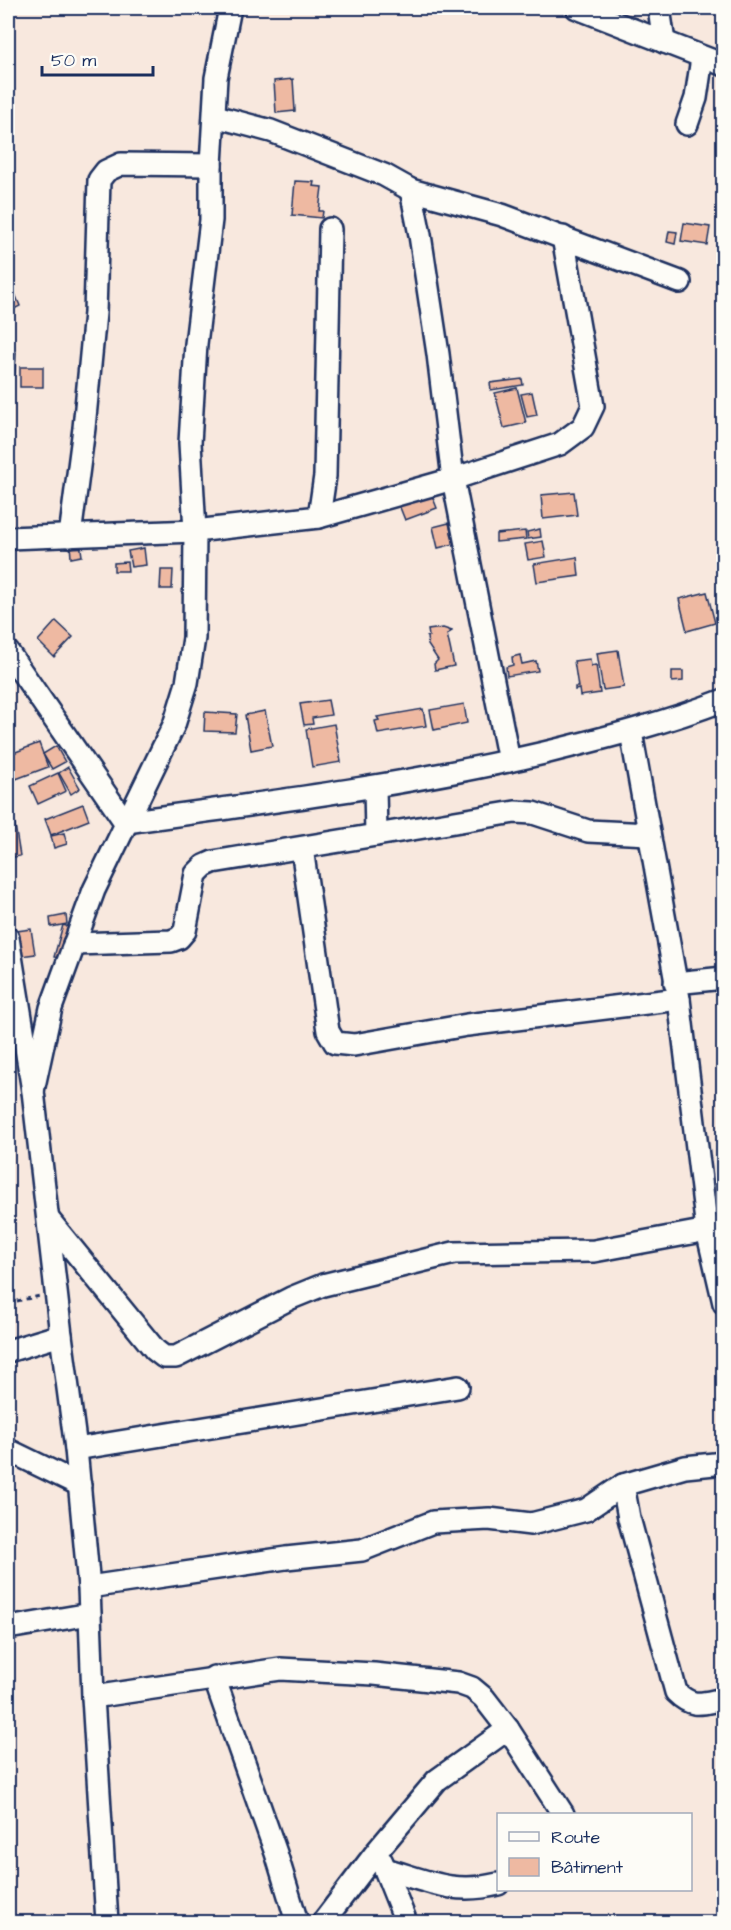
<svg xmlns="http://www.w3.org/2000/svg" width="731" height="1930" viewBox="0 0 731 1930" font-family="'Architects Daughter',sans-serif">
<style>
.building{fill:#eeb9a2;stroke:#1b2f5e;stroke-width:1.5}
.lines{fill:none;stroke-linecap:round;stroke-linejoin:round}
.minor-casing{stroke:#1b2f5e;stroke-width:26}
.path{stroke:#1b2f5e;stroke-width:3;stroke-dasharray:4.5 4.5;stroke-linecap:butt}
.minor{stroke:#fdfcf7;stroke-width:21}
</style>
<rect width="100%" height="100%" fill="#f8e8de"/>
<filter id="ink" filterUnits="userSpaceOnUse"><feTurbulence type="fractalNoise" baseFrequency=".0167" numOctaves="2"/><feDisplacementMap in="SourceGraphic" scale="12" xChannelSelector="R" yChannelSelector="G"/><feConvolveMatrix kernelMatrix="1 2 1 2 8 2 1 2 1" color-interpolation-filters="sRGB"/></filter>
<g filter="url(#ink)">
<!-- building -->
<g class="building">
<path d="M293,79L295,111L276,113L274,81Z"/>
<path d="M295,181L314,182L313,186L322,187L319,211H323L322,218L292,215Z"/>
<path d="M684,223L710,227L707,245L681,241Z"/>
<path d="M669,231L677,232L675,244L667,242Z"/>
<path d="M13,289L20,306L8,312V291Z"/>
<path d="M8,352H16L15,374L8,373Z"/>
<rect x="20" y="367" width="23" height="20"/>
<path d="M522,379L523,385L491,390L490,383Z"/>
<path d="M517,388L526,423L504,428L495,393Z"/>
<path d="M532,392L537,415L527,417L521,394Z"/>
<path d="M574,492L577,515L543,519L541,495Z"/>
<path d="M431,493L437,508L405,520L399,505Z"/>
<path d="M449,523L454,544L438,548L433,527Z"/>
<path d="M540,529L541,537L528,539L527,532Z"/>
<path d="M525,531L526,539L496,542V534Z"/>
<path d="M543,541L546,557L528,560L525,544Z"/>
<path d="M80,542L82,556L71,558L70,544Z"/>
<path d="M144,548L146,565L131,567L128,551Z"/>
<path d="M577,557L579,576L537,582L534,564Z"/>
<path d="M127,562L128,571H114V563Z"/>
<path d="M161,570H173L172,589H160Z"/>
<path d="M707,592L715,623L687,631L679,599Z"/>
<path d="M56,621L73,637L54,657L38,641Z"/>
<path d="M443,628L452,631L447,634L454,666L435,670L434,664L438,660L428,645L427,637L429,636L428,630Z"/>
<path d="M618,650L624,687L603,690L597,653Z"/>
<path d="M520,655L522,664L536,661L538,671L507,676L506,667L513,665L512,657Z"/>
<path d="M590,659L591,666L596,665L600,693L580,696L579,689L575,690V687H578L574,661Z"/>
<path d="M672,671H683V681L672,682Z"/>
<path d="M328,700L331,715L312,718L313,724L304,725L300,704Z"/>
<path d="M464,704L467,723L434,730L430,710Z"/>
<path d="M423,709L426,726L378,734L375,721L379,720L377,717Z"/>
<path d="M265,711L272,746L251,750L245,715Z"/>
<path d="M205,712L237,714L235,732L204,731Z"/>
<path d="M334,724L341,762L312,767L306,729Z"/>
<path d="M39,743L48,767L16,779L8,755Z"/>
<path d="M56,746L65,762L52,769L43,754Z"/>
<path d="M68,767L80,788L71,794L59,773Z"/>
<path d="M58,773L66,791L38,804L30,786Z"/>
<path d="M83,804L89,820L51,835L45,819Z"/>
<path d="M14,819L20,856L8,858V820Z"/>
<path d="M64,833L67,844L54,848L51,836Z"/>
<path d="M66,915L67,924L51,927L50,918Z"/>
<path d="M63,925L76,929L67,960L54,957Z"/>
<path d="M31,929L35,954L21,956L17,931Z"/>
</g>
<g class="lines">
<defs>
<g id="minor">
<path d="M577,8L724,65"/>
<path d="M659,8L664,42"/>
<path d="M215,116L271,131L384,175L411,190L502,215L680,282"/>
<path d="M687,124L696,98L702,58"/>
<path d="M411,190L420,235L438,354L453,479L509,761"/>
<path d="M319,517L325,476L330,229"/>
<path d="M70,536L84,428L95,313L99,180L106,171L121,164L211,165"/>
<path d="M8,538L195,531L319,517L453,479L560,444L583,427L593,406L563,237"/>
<path d="M8,652L125,822C266,803 406,785 544,753C605,738 665,723 724,700"/>
<path d="M631,732L679,999L707,1230L724,1303"/>
<path d="M375,787L376,835"/>
<path d="M302,848L328,1031L335,1043L354,1045L467,1025L679,999"/>
<path d="M8,938L33,1091L61,1335L76,1449L89,1587L93,1697L107,1922"/>
<path d="M74,944L171,941L179,938L185,931L196,874L204,866L213,862L515,812L533,813L588,831L649,834"/>
<path d="M675,983L724,978"/>
<path d="M33,1091L51,1008L94,890L174,725L187,683L194,638L195,531L190,443L196,344L211,220V165L216,78L230,8"/>
<path d="M49,1220L155,1350L164,1357H176L291,1298L323,1285L454,1253L594,1251L724,1227"/>
<path d="M8,1351L61,1335"/>
<path d="M76,1449L458,1387"/>
<path d="M8,1450L80,1485"/>
<path d="M623,1485L629,1518L676,1692C693,1709 702,1703 724,1699"/>
<path d="M89,1587L286,1558L362,1550L433,1522L489,1519L531,1524L586,1510L623,1485L685,1467L724,1463"/>
<path d="M8,1628L90,1614"/>
<path d="M214,1677L276,1853L297,1922"/>
<path d="M93,1697L280,1669L374,1674L458,1683L472,1688L484,1698L508,1729L563,1814"/>
<path d="M382,1862L406,1922"/>
<path d="M385,1869C427,1881 454,1895 498,1884"/>
<path d="M323,1922L378,1850L437,1780L508,1729"/>
</g>
</defs>
<!-- minor casing -->
<use href="#minor" class="minor-casing"/>
<!-- path -->
<path class="path" d="M8,1303L40,1296"/>
<!-- minor -->
<use href="#minor" class="minor"/>
</g>
</g>
<!-- margin -->
<rect width="731" height="1930" fill="none" stroke="#fdfcf7" stroke-width="30"/>
<rect x="15" y="15" width="701" height="1900" fill="none" stroke="#1b2f5e" stroke-width="2" filter="url(#ink)"/>
<!-- legend -->
<rect x="497" y="1813" width="195" height="78" fill="#fdfcf7" stroke="#a3aaba" stroke-width="1.5"/>
<rect x="509" y="1832" width="30" height="9" fill="#fdfcf7" stroke="#a3aaba" stroke-width="1.5"/>
<text x="551" y="1843" font-size="18" fill="#1b2f5e">Route</text>
<rect x="509" y="1858" width="30" height="18" fill="#eeb9a2" stroke="#a3aaba" stroke-width="1.5"/>
<text x="551" y="1873" font-size="18" fill="#1b2f5e">Bâtiment</text>
<!-- scale -->
<path d="M42 66v9h111v-9" fill="none" stroke="#1b2f5e" stroke-width="3"/>
<text x="51" y="66" font-size="18" fill="#1b2f5e" stroke="#fdfcf7" stroke-width="4.5" paint-order="stroke">50 m</text>
</svg>
